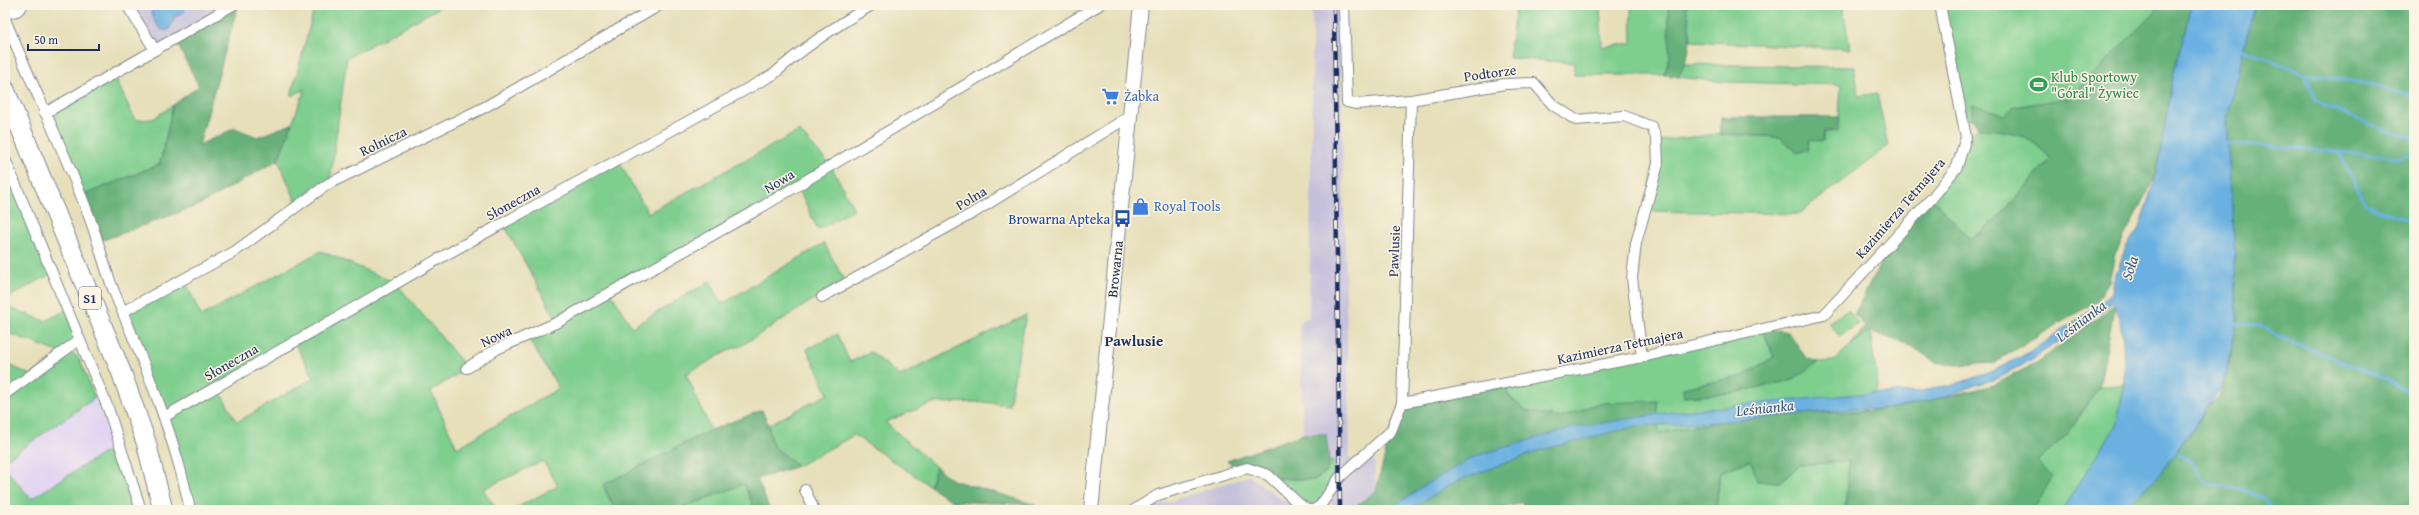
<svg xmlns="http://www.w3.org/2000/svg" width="2419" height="515" viewBox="0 0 2419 515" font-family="'Gentium Book Plus',serif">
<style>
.built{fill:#e1d4f4}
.industrial{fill:#c5c0db}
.green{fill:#7ece8e;stroke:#4c7e76;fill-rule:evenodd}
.forest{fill:#66b179;stroke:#40706c}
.water{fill:#6bb1e1;stroke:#4370a0}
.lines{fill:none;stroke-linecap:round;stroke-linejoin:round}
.stream{stroke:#6bb1e1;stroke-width:3}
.street-casing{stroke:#80878c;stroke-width:12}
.secondary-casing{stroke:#80878c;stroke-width:16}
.highway-casing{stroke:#80878c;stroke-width:21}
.street{stroke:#fff;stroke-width:10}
.secondary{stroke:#fff;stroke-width:14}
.highway{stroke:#fff;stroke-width:19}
.rail-casing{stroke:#1b2f5e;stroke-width:4.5}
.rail{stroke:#fcf5e5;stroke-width:3;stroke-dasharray:9;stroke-linecap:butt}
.labels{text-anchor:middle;stroke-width:3;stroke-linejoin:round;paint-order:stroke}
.shield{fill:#fcf5e5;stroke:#5e6a86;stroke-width:1}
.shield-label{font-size:13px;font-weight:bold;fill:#1b2f5e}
.street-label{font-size:14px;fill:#1b2f5e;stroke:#fcf5e5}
.leisure-label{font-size:14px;fill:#27864d;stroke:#fcf5e5;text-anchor:start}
.shop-label{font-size:14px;fill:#366cbe;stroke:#fcf5e5;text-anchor:start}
.transit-label{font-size:14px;fill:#164399;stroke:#fcf5e5;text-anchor:end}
.water-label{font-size:15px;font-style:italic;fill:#335685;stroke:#fcf5e5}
.neighbourhood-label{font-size:15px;font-weight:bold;fill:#1b2f5e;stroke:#fcf5e5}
</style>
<rect width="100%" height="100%" fill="#fcf5e5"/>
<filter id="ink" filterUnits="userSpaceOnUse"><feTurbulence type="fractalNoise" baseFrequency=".025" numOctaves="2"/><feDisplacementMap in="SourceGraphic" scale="8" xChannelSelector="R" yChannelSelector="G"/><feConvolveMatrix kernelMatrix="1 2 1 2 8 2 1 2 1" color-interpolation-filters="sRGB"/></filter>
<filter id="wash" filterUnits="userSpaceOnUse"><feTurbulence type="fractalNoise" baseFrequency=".012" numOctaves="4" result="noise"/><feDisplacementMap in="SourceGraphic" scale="16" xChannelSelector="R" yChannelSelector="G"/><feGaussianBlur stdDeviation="0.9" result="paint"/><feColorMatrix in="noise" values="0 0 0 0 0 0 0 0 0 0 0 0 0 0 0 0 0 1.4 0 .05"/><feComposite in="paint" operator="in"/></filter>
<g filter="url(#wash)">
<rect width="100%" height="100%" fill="#e6dfba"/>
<!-- built -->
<path class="built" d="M95,398L111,442L105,452L30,499L5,468V460Z"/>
<!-- industrial -->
<g class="industrial">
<path d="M127,5H233L155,50Z"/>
<path d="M1312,5H1339L1350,459L1374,460L1376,491L1351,510H1331L1333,462H1329L1326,434H1303L1299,322L1309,318L1312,113Z"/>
<path d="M1249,476L1297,510H1145L1146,509Z"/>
</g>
<!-- green -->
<g class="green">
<path d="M315,5H444L347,58L330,180L298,206L278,160L305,89L291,96Z"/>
<path d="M1516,5H1600L1602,47L1632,43L1631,5H1668L1670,58L1664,75H1574V63L1509,58Z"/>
<path d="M1686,5H1845L1843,7L1850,49L1691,41Z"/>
<path d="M1944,5H2163L2151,33L2029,132L1966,118Z"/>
<path d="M1685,64L1854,67L1859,96L1877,93L1888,146L1799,214L1646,211L1657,141L1719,134L1779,137L1798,153C1811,137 1818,132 1838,131L1841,85L1725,82L1678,77Z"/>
<path d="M115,77L135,120L153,119L173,105L160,164L85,195L51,117L54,113Z"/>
<path d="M1979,128C2014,132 2026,132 2051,159L1997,219L1971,240L1932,198L1957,167L1966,137Z"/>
<path d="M799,131L831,166L854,209L818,230L797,186L611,293L632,327L710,281L722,304L824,243L844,280L741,346L733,348L686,374L711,430L603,485L615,510H512L558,486L543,461L483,489L497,510H190L124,311L184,279L201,316L321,251L396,283L467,368L431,391L457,448L559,388L527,337L558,322L503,223L618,160L648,213ZM294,342L314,378L237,422L217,386Z"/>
<path d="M5,159L51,274L5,299Z"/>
<path d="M5,306L45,321L66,310L79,340L69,351L79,358L95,398L5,460V363L31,375L61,353L5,332Z"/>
<path d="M1848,310L1858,324L1839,336L1829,322Z"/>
<path d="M1026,315L1009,405L982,402L933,403L885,422L936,467L930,486L854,435L798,466L773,446L768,425L828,394L807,349L837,334L850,362L871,352L900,376Z"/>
<path d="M1762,328L1774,357L1743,376L1683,388L1684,397L1732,393L1793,380L1818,362L1834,361L1851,345L1870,331L1878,387L1864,412L1805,413L1718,422L1658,433L1599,403L1560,418L1526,411L1509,396L1504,384Z"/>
<path d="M2125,384L2116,426L2062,510H2031L2036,506L2037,461L2067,435L2099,387Z"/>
<path d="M105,452L114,455L131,496L134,510H5V468L31,499Z"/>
<path d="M1751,460L1757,481L1780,482L1800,465L1849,461L1845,510H1716L1720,472Z"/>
<path d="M1333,461L1334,477L1317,504C1301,508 1287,488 1276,478L1314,480L1327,471L1329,462Z"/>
<path d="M744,484L755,510H676Z"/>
</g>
<!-- forest -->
<g class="forest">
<path d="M238,5L199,145L235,128L257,137L292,124L278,160L199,205L98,242L81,196L160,164L173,105L199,86L174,38Z"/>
<path d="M1668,5H1686C1691,36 1694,48 1678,77L1664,75L1670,58Z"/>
<path d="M2159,5H2192L2173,76L2157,173L2115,254L2109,281L2097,301L1993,363L1956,365L1935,362L1913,347L1870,331L1851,345L1865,326L1854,315L1892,240L1932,198L1971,240L1997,219L2051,159C2026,132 2014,132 1979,128L1971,118L1973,104L2005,115L2014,107L2069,98L2154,13Z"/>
<path d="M2254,5H2414V510H2122L2161,473L2211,404L2221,394L2237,324L2234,239L2226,123Z"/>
<path d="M1721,117H1840L1838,131H1824L1823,141L1809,140L1808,149L1798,153L1779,137L1719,134Z"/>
<path d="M2115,305L2099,387L2067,435L2037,461L2052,477L2036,506L2031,510H1845L1849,461L1800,465L1780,482L1757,481L1751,460L1720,472L1716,510H1523L1522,502L1500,510H1351L1376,491L1391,431L1402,403L1504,384L1509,396L1526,411L1560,418L1599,403L1657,401L1659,433L1718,422L1805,413L1864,412L1916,404L1994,385L2038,362Z"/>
<path d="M1762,328L1788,332L1806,358L1818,362L1793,380L1732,393L1684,397L1683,388L1743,376L1774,357Z"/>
<path d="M762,410L768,425L773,446L798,466L757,479L770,510H755L744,484L676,510H615L603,485L711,430Z"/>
<path d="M1303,434H1326L1329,462L1327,471L1314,480L1276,478L1264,468L1248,464L1233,465L1227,461Z"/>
<path d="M936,467L952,480L1037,505L952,501L930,486Z"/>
</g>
<!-- water -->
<g class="water">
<path d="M149,5H183L185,11L175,17L169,30H162L155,22Z"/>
<path d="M2192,5H2254L2226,123L2234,239L2237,324L2222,387L2161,473L2122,510H2062L2116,426L2125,383L2123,341L2120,321L2113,303C2079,327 2046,352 2010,372C2000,378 1989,381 1978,384C1939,400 1897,412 1854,409L1718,422L1636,426L1538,451L1455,482L1408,510H1388L1428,483L1475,456L1572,428L1671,412L1858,394L1914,392L1950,386L1991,372L2030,352L2099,305L2112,292L2114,279L2126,247L2139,228L2157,173L2173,76Z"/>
</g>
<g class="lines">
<!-- stream -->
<g class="stream">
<path d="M2241,48L2305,74L2370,84L2414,96"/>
<path d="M2305,74L2316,101L2383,130L2414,138"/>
<path d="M2227,143L2402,157L2414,153"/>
<path d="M2338,150L2365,204L2414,223"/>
<path d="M2237,324L2260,325L2278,336L2387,380L2414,396"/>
<path d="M2177,453L2190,461L2207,484L2241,490L2263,498L2272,510"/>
</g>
</g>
</g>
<g filter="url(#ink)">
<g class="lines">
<defs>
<g id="street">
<path d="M127,5L155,50"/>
<path d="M1344,5L1347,102L1355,104L1411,100L1505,84L1534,83L1553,105L1576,120L1624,116L1652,127L1657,141L1658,164L1636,243L1632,278L1642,357"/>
<path d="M5,14L17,11L23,5"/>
<path d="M5,19C32,86 65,151 90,219C99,243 105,270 115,294C144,363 175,435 190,510"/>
<path d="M45,113L233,5"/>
<path d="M5,159L108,408L141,510"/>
<path d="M822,297L973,213L1130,116"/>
<path d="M124,311L234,252L328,184L485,107L660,5"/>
<path d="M467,368L497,349L558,322L750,214L1099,5"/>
<path d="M5,394L79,340"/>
<path d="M1402,403L1411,100"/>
<path d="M164,417L449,253L774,74C804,47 837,25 872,5"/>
<path d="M805,490L814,510"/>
<path d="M1134,510L1158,495L1247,468L1268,475L1298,503L1307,510H1314L1320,506L1340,477L1391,431L1402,403L1642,357L1824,315L1932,198L1957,167L1966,137L1940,5"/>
</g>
<path id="secondary" d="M1091,510L1141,5"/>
<path id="highway" d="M5,90L122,374L146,442L163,510"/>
</defs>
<!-- street casing -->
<use href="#street" class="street-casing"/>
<!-- secondary casing -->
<use href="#secondary" class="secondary-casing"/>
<!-- highway casing -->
<use href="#highway" class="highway-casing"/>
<!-- street -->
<use href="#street" class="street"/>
<!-- secondary -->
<use href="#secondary" class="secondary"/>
<!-- highway -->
<use href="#highway" class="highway"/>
<defs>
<path id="rail" d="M1334,5L1340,510"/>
</defs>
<!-- rail casing -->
<use href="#rail" class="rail-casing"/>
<!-- rail -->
<use href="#rail" class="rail"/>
</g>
</g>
<!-- icons -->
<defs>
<symbol id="stadium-bare" viewBox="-9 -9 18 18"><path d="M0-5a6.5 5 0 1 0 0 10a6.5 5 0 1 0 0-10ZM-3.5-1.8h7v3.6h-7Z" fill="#2e9e5b" stroke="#fcf5e5" stroke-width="2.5" paint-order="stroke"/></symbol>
<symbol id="supermarket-bare" viewBox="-9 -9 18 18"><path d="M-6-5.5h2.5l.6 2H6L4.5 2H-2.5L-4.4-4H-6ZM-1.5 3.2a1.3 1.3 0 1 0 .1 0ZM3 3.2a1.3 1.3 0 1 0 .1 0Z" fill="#3f7fe0" stroke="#fcf5e5" stroke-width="2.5" paint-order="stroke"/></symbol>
<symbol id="shop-bare" viewBox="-9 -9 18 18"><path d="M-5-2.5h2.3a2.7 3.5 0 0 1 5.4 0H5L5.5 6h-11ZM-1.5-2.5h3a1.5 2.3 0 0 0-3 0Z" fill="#3f7fe0" stroke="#fcf5e5" stroke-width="2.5" paint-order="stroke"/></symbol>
<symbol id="bus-bare" viewBox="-9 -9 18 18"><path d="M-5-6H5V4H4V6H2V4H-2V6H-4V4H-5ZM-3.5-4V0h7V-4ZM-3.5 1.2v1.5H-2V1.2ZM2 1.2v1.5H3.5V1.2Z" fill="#1a4fb4" stroke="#fcf5e5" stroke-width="2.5" paint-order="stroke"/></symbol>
</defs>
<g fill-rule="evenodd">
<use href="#stadium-bare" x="2026" y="72" width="25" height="25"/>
<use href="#supermarket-bare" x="1098" y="84" width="25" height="25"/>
<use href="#shop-bare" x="1128" y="194" width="25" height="25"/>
<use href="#bus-bare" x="1110" y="206" width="25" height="25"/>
</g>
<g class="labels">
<!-- shield labels -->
<rect class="shield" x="79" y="287" width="22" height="22" rx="3"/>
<g class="shield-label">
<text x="90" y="303">S1</text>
</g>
<!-- street labels -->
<g class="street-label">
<text transform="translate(1490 73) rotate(-8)" y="5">Podtorze</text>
<text transform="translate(383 141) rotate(-26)" y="5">Rolnicza</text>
<text transform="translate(779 181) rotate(-31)" y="5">Nowa</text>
<text transform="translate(971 198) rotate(-31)" y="5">Polna</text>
<text transform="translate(513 202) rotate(-29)" y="5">Słoneczna</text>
<text transform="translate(1900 208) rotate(-49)" y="5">Kazimierza Tetmajera</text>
<text transform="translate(1394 251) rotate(-88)" y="5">Pawlusie</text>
<text transform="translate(1115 269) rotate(-84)" y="5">Browarna</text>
<text transform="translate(496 336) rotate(-25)" y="5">Nowa</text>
<text transform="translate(1620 346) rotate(-12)" y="5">Kazimierza Tetmajera</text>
<text transform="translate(231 362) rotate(-30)" y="5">Słoneczna</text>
</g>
<!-- leisure labels -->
<g class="leisure-label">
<text x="2051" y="82">Klub Sportowy<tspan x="2051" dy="16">"Góral" Żywiec</tspan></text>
</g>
<!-- shop labels -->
<g class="shop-label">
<text x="1124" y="101">Żabka</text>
<text x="1154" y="211">Royal Tools</text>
</g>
<!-- transit labels -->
<g class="transit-label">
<text x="1110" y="224">Browarna Apteka</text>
</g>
<!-- water labels -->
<g class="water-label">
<text transform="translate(2130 268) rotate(-72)" y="5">Soła</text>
<text transform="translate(2081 321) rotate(-37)" y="5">Leśnianka</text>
<text transform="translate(1765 408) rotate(-6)" y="5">Leśnianka</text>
</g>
<!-- neighbourhood labels -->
<g class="neighbourhood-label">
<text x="1134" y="346">Pawlusie</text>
</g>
</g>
<!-- margin -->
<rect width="2419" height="515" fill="none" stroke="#fcf5e5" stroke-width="20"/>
<!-- scale -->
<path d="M28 44v6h71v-6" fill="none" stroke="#1b2f5e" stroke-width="2"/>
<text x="34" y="44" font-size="12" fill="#1b2f5e" stroke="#fcf5e5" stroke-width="3" paint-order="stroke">50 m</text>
</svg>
